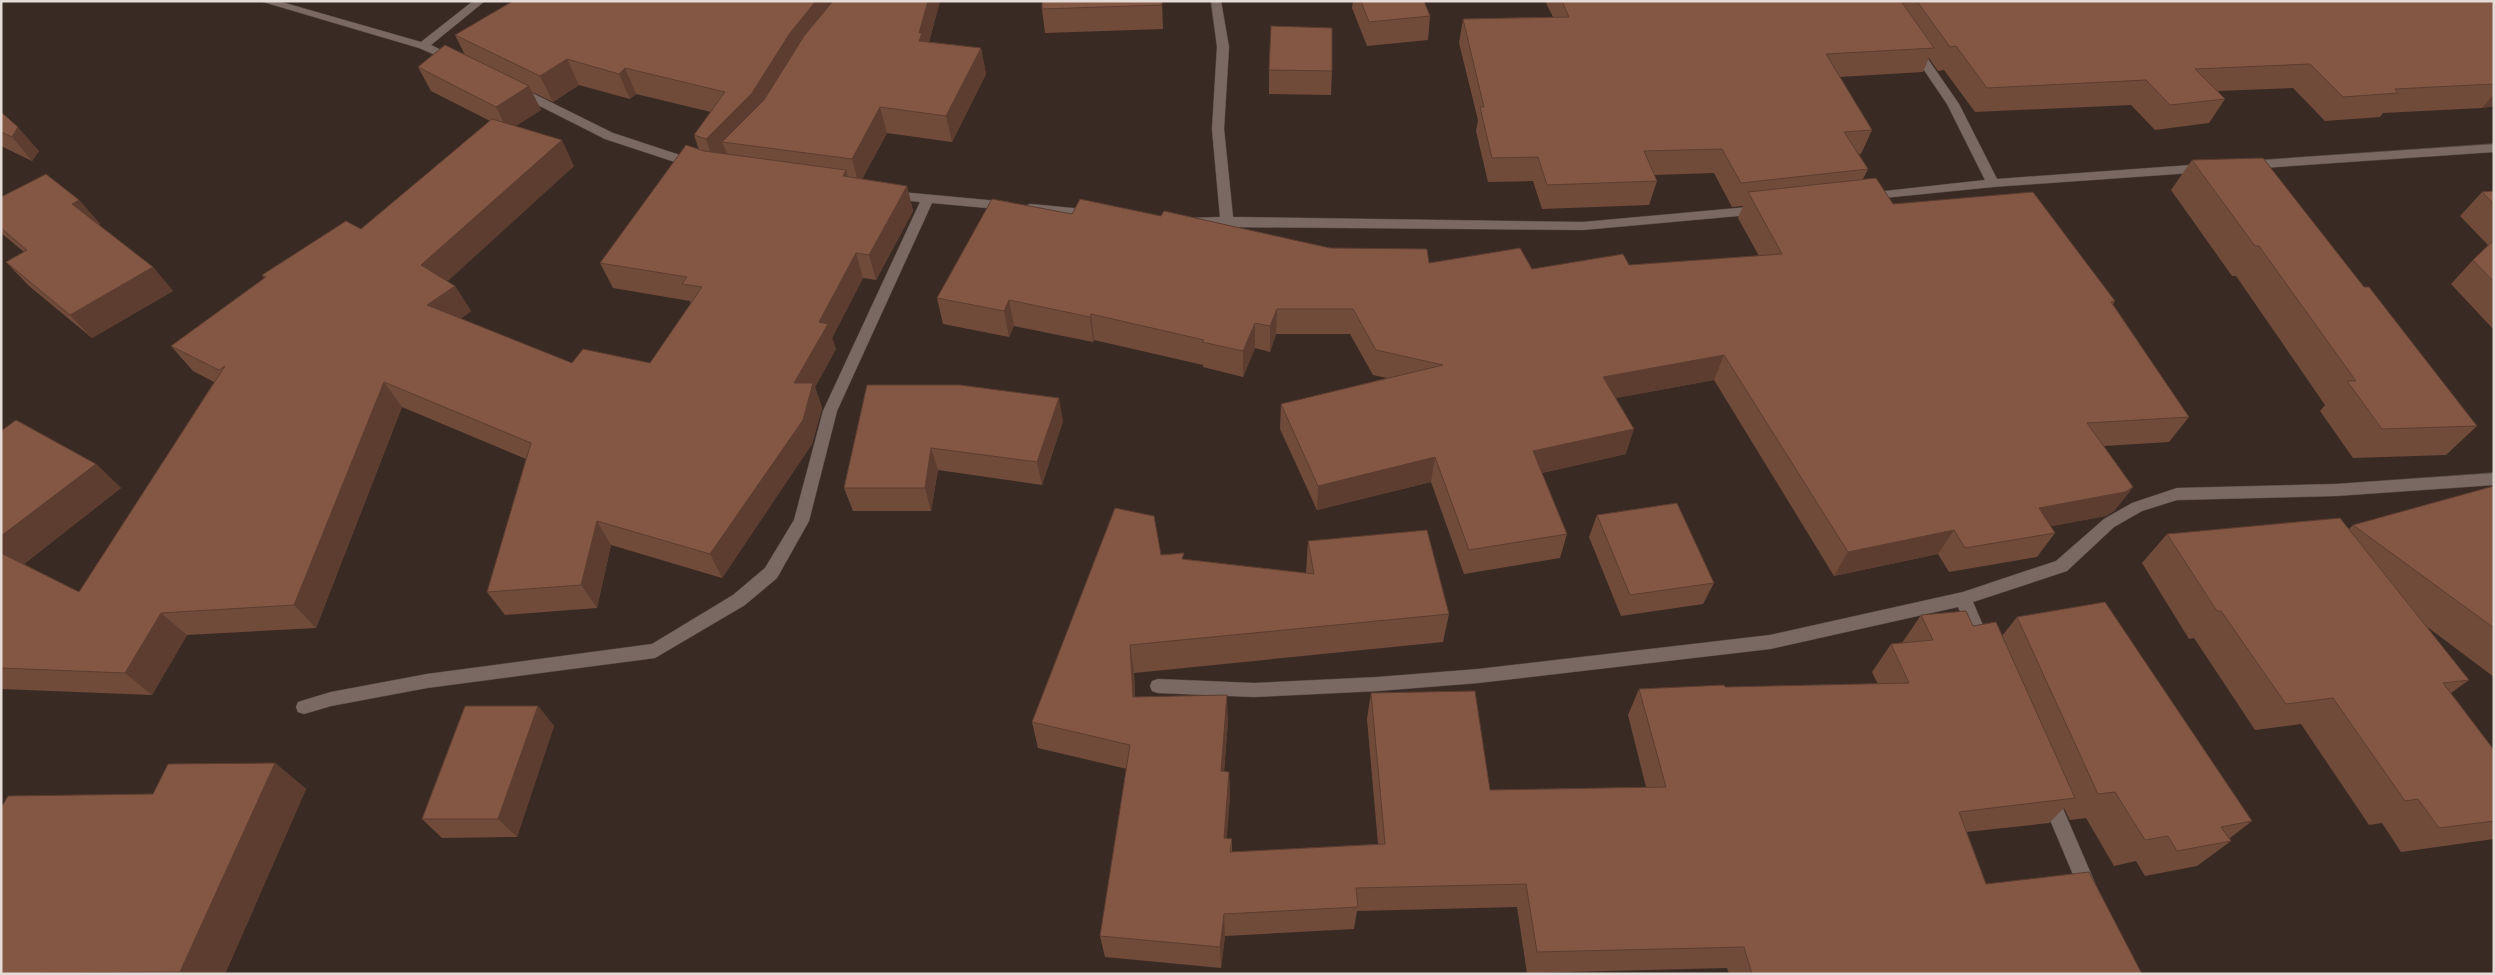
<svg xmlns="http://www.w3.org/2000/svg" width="2495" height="975" viewBox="0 0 2495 975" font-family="Ubuntu,sans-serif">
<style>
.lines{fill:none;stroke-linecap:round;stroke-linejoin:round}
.street-casing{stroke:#534742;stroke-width:1}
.street{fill:#7a6962;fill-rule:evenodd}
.wall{fill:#714b3a;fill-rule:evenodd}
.shaded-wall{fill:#5c3d30}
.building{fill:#835744;stroke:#5c3d30}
</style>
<rect width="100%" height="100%" fill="#392a24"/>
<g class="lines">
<defs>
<g id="street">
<path d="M260,1H278L421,42L473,1H485L431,45L458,58L460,60L454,63L419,48Z"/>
<path d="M1211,1H1221L1229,47L1224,129L1233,217L1583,222L1760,206L1766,210L1760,214L1583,230L1227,227L1191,224L1190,221L1191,218L1220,217L1212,129L1217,47Z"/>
<path d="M1915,45L1919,46L1959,104L1997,179L2205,164L2211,168L2205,172L1993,187L1863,200L1861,197L1867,193L1985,180L1947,104L1909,48Z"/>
<path d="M518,86L613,133L701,162L703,165L697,169L693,168L605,139L514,93L512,90Z"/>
<path d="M2494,144V152L2248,169L2242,165L2248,161Z"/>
<path d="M890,191L1009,202L1015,206L1009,210L932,203L837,411L809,521L777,578L745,605L655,658L427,688L331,706L304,714L298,712L296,707L298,702L331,692L427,674L652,644L733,595L765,568L794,520L823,411L920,202L886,198L884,195L886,192Z"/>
<path d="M1031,204L1093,210L1099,214L1093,218L1027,211L1025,208L1027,205Z"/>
<path d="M2494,473V485L2336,496L2177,500L2142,511L2114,527L2067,571L1973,602L1991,644L1989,649L1983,651L1977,649L1958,607L1770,649L1478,683L1378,691L1254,697L1158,693L1152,691L1150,686L1152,681L1158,679L1254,683L1378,677L1478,669L1770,635L1963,592L2056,561L2104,519L2132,503L2177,488L2336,484Z"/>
<path d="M2049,788L2055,790L2098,890L2096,896L2089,899L2082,896L2040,796L2043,790Z"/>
</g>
</defs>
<!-- street casing -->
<use href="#street" class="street-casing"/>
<!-- street -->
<use href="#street" class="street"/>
</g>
<!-- wall -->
<g class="wall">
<path d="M513,1H940L929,42L981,48L986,74L952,142L887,133L862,179L907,186L913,211L876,280L863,278L832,338L836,349L815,387L822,408L812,444L722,578L611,545L597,608L505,615L487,592L526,459L402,407L316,628L187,635L152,695L1,689V431L96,464L121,488L24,564L79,592L214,382L193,371L171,346L264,278L262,275L361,229L490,121L431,91L418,67L465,55L455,35ZM579,85L630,99L636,94L711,112L694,135L699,150L600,263L613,288L690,301L691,304L650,363H572L460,319L471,311L455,286L447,281L574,166L515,126L541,110L532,92L553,102Z"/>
<path d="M1042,1H1162L1163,29L1045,33L1042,9Z"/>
<path d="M1353,1H1424L1430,16L1428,40L1367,46L1352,8Z"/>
<path d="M1545,1H2494V106L2482,108L2383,113L2380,117L2325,121L2293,88L2218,91L2225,99L2209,123L2155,130L2131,105L1975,112L1944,70L1938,71L1929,58L1923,72L1839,77L1872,130L1861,154H1859L1868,169L1863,179L1893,204L2115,301L2113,304L2189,417L2169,442L2104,446L2133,487L2114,511L2106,516L2051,526L2055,533L2037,557L1949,572L1938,554L1834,576L1714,380L1616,398L1626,454L1542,473L1567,534L1560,558L1464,574L1431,482L1317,510L1280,429L1281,404L1387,378L1373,375L1350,334H1276L1270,352L1255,348L1243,377L1203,367V365L1094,340L1093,342L1014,326L1009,337L943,324L937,298L1072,214L1161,216L1330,248L1429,263L1532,269L1629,265L1759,256L1738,218L1743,206L1732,207L1714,173L1654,175L1657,181L1649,205L1542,209L1533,181L1488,182L1476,131L1478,120L1459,43L1463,19L1553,17Z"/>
<path d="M1269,70L1332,71L1331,95L1269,94Z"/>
<path d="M1,112L39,151L32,161L1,146Z"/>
<path d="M2192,160L2364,287L2477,426L2446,455L2353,458L2320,411L2325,405L2236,276H2232L2171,190Z"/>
<path d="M2494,191V330L2451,284L2473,260L2488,245L2460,216L2482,192Z"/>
<path d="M1,197L79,200L100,224L99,225L153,267L173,291L92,338L29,286L6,262L24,252L1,233Z"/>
<path d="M867,385L1063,421L1042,485L938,470L931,511H853L844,488Z"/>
<path d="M2494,486V677L2426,626L2469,680L2451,693L2494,750V839L2401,852L2382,823L2369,825L2301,724L2255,730L2194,638L2189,639L2142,563L2167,534L2349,529L2353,525Z"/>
<path d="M1597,515L1714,583L1703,604L1621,616L1589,537Z"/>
<path d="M1308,541L1449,614L1443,642L1134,673L1135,697L1228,721L1224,772H1229L1230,797L1226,838L1232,839V852L1378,844L1367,719L1371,693L1490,790L1646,787L1628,715L1639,689L1878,684L1872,672L1891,644L1902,643L1921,615L1973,626L2002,636L2017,617L2252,821L2230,838L2231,841L2197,866L2145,876L2136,861L2114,866L2086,818L2070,820L2064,808L2049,823L1966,832L1986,884L2142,974H1729L1727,968L1527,973L1517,907L1357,911L1354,929L1225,936L1221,968L1105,957L1100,936L1127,769L1038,748L1032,722L1161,555L1184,559L1306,573Z"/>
<path d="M538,706L554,726L517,837L442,838L422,819Z"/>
<path d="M275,763L306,789L225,974H1L153,794Z"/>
</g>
<!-- shaded-wall -->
<g class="shaded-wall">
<path d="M816,1H840L761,119L722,142L727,153L715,165L706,139L790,33Z"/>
<path d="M928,1H940L926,53L919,41V33Z"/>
<path d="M981,48L986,74L952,142L946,116Z"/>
<path d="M567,59L579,85L553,102L540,76Z"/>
<path d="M625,68L636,94L630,99L619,74Z"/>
<path d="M529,86L541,110L508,131L496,107Z"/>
<path d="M2494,94V106L2482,108Z"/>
<path d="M880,107L887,133L859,185L852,159Z"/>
<path d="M18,127L39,151L32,161L12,137Z"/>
<path d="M562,140L574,166L437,291L421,265Z"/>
<path d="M846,170L853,196L843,176Z"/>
<path d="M907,186L913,211L876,280L869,255Z"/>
<path d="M79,200L100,224L93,228L72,204Z"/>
<path d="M856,253L863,278L832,338L836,349L815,387L822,408L812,444L722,578L710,554L794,383L819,322Z"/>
<path d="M153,267L173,291L92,338L70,315Z"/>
<path d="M455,286L471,311L443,331L427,305Z"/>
<path d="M1009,300L1014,326L1009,337L1004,311Z"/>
<path d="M1277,309L1276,334L1270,352V326Z"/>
<path d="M1091,314L1094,340L1093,342L1090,317Z"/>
<path d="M1255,323V348L1243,377V351Z"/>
<path d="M1724,355L1714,380L1595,402L1603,377Z"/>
<path d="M384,382L402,407L316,628L294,605Z"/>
<path d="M1059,398L1063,421L1042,485L1037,462Z"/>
<path d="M1634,429L1626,454L1527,476L1533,451Z"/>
<path d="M931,448L938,470L931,511L925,488Z"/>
<path d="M1435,457L1431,482L1317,510L1318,486Z"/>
<path d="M96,464L121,488L17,569L1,557V536Z"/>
<path d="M2133,487L2114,511L2106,516L2021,532L2039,508Z"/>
<path d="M597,521L611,545L597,608L581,585Z"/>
<path d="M1954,530L1938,554L1834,576L1848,552Z"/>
<path d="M161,613L187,635L152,695L125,673Z"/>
<path d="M1130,645L1134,673L1136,723L1133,697Z"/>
<path d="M1227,695L1228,721L1222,796L1221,771Z"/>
<path d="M538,706L554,726L517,837L498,819Z"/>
<path d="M275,763L306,789L225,974H183L180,972Z"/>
<path d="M1229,772L1230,797L1225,862L1224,838Z"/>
<path d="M1224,914L1225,936L1221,968L1220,947Z"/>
</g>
<!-- building -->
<g class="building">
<path d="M513,1H816L790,33L752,93L706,139L694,135L725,92L625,68L619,74L567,59L540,76L455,35Z"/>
<path d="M833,1H928L919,33H922L919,41L981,48L946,116L880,107L852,159L722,142L764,100L804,36Z"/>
<path d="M1042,1H1162V5L1042,9Z"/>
<path d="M1361,1H1424L1430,16L1369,22Z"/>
<path d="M1562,1H1901L1934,48L1826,54L1872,130L1844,132L1868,169L1741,183L1722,149L1644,151L1657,181L1547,185L1538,157L1492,158L1480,107H1484L1463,19L1569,17Z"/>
<path d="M1917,1H2494V84L2395,89L2398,93L2343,97L2310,64L2195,69L2225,99L2170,105L2146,80L1987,88L1956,46L1950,47Z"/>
<path d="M1271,26L1332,28V71L1269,70Z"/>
<path d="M445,45L529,86L496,107L418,67Z"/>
<path d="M1,112L18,127L12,137L1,132Z"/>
<path d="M492,119L562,140L421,265L455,286L427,305L572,363L583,349L650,363L702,287L682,284L687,277L600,263L686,145L704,151L846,170L843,176L907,186L869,255L856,253L819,322L828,324L794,383H813L803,420L710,554L597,521L581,585L487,592L531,443L384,382L294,605L161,613L125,673L1,668V553L79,592L225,366L219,370L171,346L266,277L262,275L346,221L361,229Z"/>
<path d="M2263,158L2364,287H2369L2477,426L2382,429L2347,381H2356L2259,246H2255L2192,160Z"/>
<path d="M46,174L79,200L72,204L153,267L70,315L6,262L27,250L1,228V197Z"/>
<path d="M1876,178L1893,204L2033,192L2115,301L2111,302L2189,417L2087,423L2133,487L2125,492L2039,508L2055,533L1965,548L1954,530L1848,552L1724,355L1603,377L1634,429L1533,451L1567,534L1469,550L1435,457L1318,486L1281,404L1443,365L1376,350L1353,309H1277L1270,326L1255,323L1243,351L1202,342L1204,340L1091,314L1090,317L1009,300L1004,311L937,298L992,199L1072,214L1080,199L1161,216L1164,211L1330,248L1427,249L1429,263L1520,248L1532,269L1623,254L1629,265L1782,254L1748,192Z"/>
<path d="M2494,191V204L2482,192Z"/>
<path d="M2494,240V282L2473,260Z"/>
<path d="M867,385H960L1059,398L1037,462L931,448L925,488H844Z"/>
<path d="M16,420L96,464L1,536V431Z"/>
<path d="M2494,486V628L2353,525Z"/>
<path d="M1677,503L1714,583L1630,595L1597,515Z"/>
<path d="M1115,508L1154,516L1161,555L1184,553L1182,559L1314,574L1308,541L1427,530L1449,614L1130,645L1133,697L1227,695L1221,771L1229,772L1224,838L1232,839L1230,852L1385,844L1371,693L1475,691L1490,790L1666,787L1639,689L1724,685L1725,687L1909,683L1891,644L1933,640L1921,615L1966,611L1973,626L1996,622L2075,798L1959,812L1986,884L2089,872L2142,974H1752L1744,947L1537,952L1526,884L1356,888L1358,907L1224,914L1220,947L1100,936L1130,745L1032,722Z"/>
<path d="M2340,518L2469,680L2443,683L2494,750V821L2439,828L2418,799L2405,801L2333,698L2286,704L2221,611H2217L2167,534Z"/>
<path d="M2105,602L2252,821L2221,827L2231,841L2177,851L2168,836L2145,840L2115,792L2098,794L2017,617Z"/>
<path d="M465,706H538L498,819H422Z"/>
<path d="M275,763L180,972L39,973V974H1V808L8,796L153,794L168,764Z"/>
</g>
<!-- border -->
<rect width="2495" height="975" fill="none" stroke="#e5dbd7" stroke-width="5"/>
</svg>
